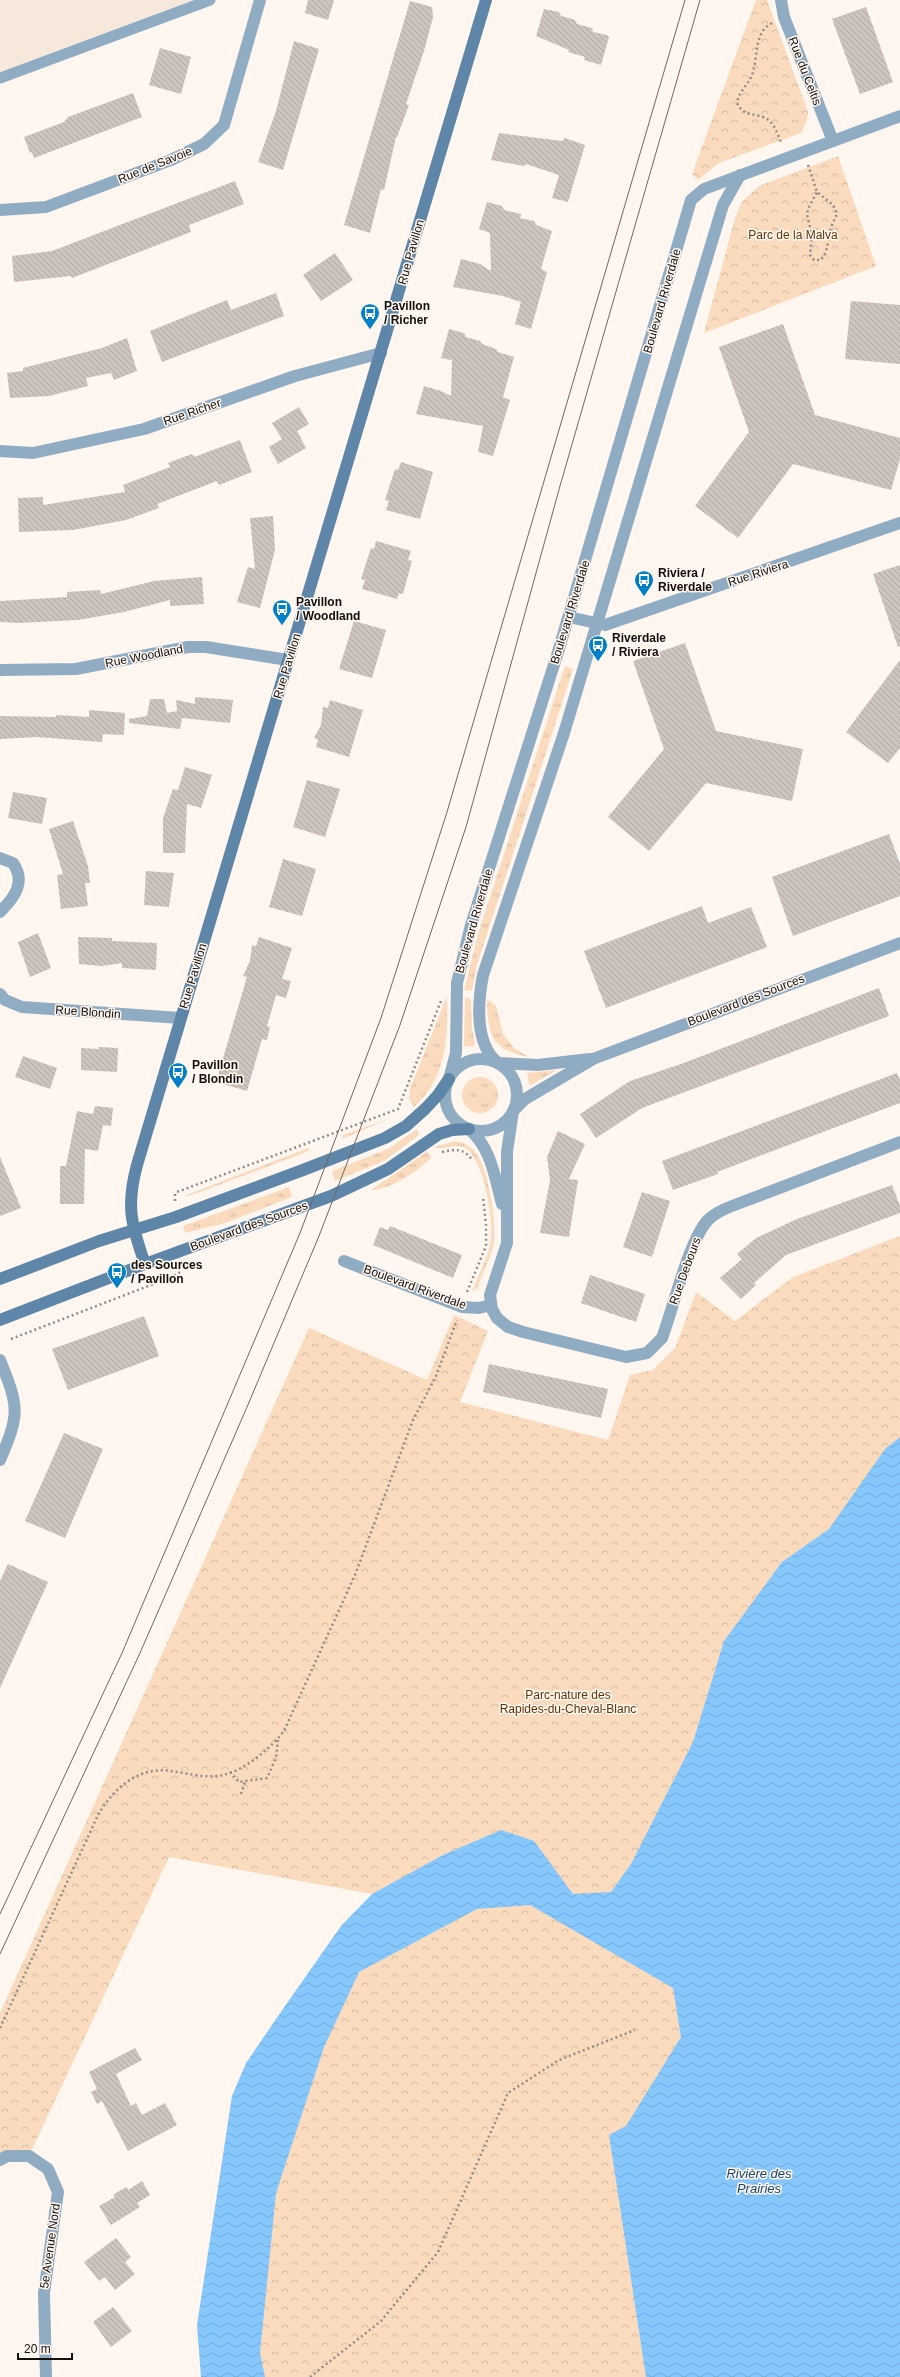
<svg xmlns="http://www.w3.org/2000/svg" width="900" height="2377" viewBox="0 0 900 2377" font-family="Helvetica,sans-serif">
<style>
.built{fill:#f6e8db}
.grass{fill:url(#grass-tufts)}
.park{fill:url(#park-crowns)}
.water{fill:url(#water-waves)}
.building{fill:url(#building-back-hatch)}
.lines{fill:none;stroke-linecap:round;stroke-linejoin:round}
.path{stroke:#928c88;stroke-width:2.5;stroke-dasharray:2 3;stroke-linecap:butt}
.lane{stroke:#90acc3;stroke-width:11}
.street{stroke:#90acc3;stroke-width:12}
.secondary{stroke:#5d86a8;stroke-width:12}
.tram{stroke:#6d6864;stroke-width:1}
.labels{text-anchor:middle;stroke-width:3;stroke-linejoin:round;paint-order:stroke}
.street-label{font-size:12px;fill:#120f0d;stroke:#fef6ef}
.park-label{font-size:12px;fill:#5e3709;stroke:#fef6ef}
.poi-label{font-size:12px;font-weight:bold;fill:#120f0d;stroke:#fef6ef;text-anchor:start}
.water-label{font-size:13px;font-style:italic;fill:#18486b;stroke:#fef6ef}
</style>
<defs>
<pattern id="grass-tufts" width="24" height="20" patternUnits="userSpaceOnUse"><rect width="24" height="20" fill="#fbdbbd"/><path d="M3 7l-1-3M5 7V3M7 7l1-3M15 17l-1-3M17 17v-4M19 17l1-3" fill="none" stroke="#d6bba1"/></pattern>
<pattern id="park-crowns" width="20" height="18" patternUnits="userSpaceOnUse"><rect width="20" height="18" fill="#fbdbbd"/><path d="M2 6a3 3 0 1 1 6 0M12 15a3 3 0 1 1 6 0" fill="none" stroke="#d6bba1"/></pattern>
<pattern id="water-waves" width="16" height="10" patternUnits="userSpaceOnUse"><rect width="16" height="10" fill="#86c8fd"/><path d="M0 5q4-4 8 0t8 0" fill="none" stroke="#73abd8"/></pattern>
<pattern id="building-back-hatch" width="6" height="6" patternUnits="userSpaceOnUse"><rect width="6" height="6" fill="#ccc5be"/><path d="M-1 5l2 2M0 0l6 6M5-1l2 2" fill="none" stroke="#aea8a2"/></pattern>
</defs>
<rect width="100%" height="100%" fill="#fef6ef"/>
<!-- built -->
<path class="built" d="M0,0H193L0,72Z"/>
<!-- grass -->
<g class="grass">
<path d="M565,666L573,669L477,965L472,991L464,990L478,934Z"/>
<path d="M447,996C448,1037 447,1077 414,1107L409,1099L410,1089Z"/>
<path d="M465,997L471,1000L472,1028L475,1044L472,1047L464,1046Z"/>
<path d="M487,999L496,1006L503,1034L514,1048L529,1057C491,1050 488,1035 487,999Z"/>
<path d="M557,1070L531,1085L529,1084L527,1073Z"/>
<circle cx="480" cy="1095" r="18"/>
<path d="M391,1118L342,1139L343,1135Z"/>
<path d="M417,1129L419,1135L384,1161L335,1181L332,1171L388,1149Z"/>
<path d="M455,1141C464,1143 471,1146 476,1153C489,1171 498,1226 493,1247C490,1261 481,1274 478,1288L472,1291C478,1276 486,1261 490,1245C495,1224 485,1163 467,1149C457,1141 443,1152 435,1147Z"/>
<path d="M308,1148L309,1151L192,1195L184,1196Z"/>
<path d="M428,1151L431,1158C416,1172 392,1189 371,1190Z"/>
<path d="M289,1187L292,1197L225,1223L185,1233L183,1226Z"/>
</g>
<!-- park -->
<g class="park">
<path d="M756,0H767L808,112L807,120L801,133L719,163L698,180L692,174Z"/>
<path d="M838,156L876,266L704,333L735,218L742,202L759,186Z"/>
<path d="M900,1236V1676L714,2377H231L295,2040L409,1913L372,1894L169,1857L29,2156L0,2160V2013L309,1328L427,1380L454,1315L488,1331L460,1402L608,1440L630,1375L653,1370L675,1348L696,1292L735,1321L793,1277Z"/>
</g>
<!-- water -->
<path class="water" d="M900,1437V2377H646L609,2135L626,2126L681,2037L673,1988L530,1905L477,1909L359,1972L324,2047L276,2193L260,2353L265,2377H201L197,2325L232,2096L246,2063L285,2006L341,1926L372,1894L443,1855L501,1830L534,1841L573,1894L611,1892L631,1864L693,1742L724,1641L782,1562L829,1529L885,1449Z"/>
<!-- building -->
<g class="building">
<path d="M308,0H334L328,20L305,13Z"/>
<path d="M410,1L432,7L433,17L424,51L406,104L409,105L397,137H396L384,190L381,189L370,233L344,225Z"/>
<path d="M866,7L893,82L860,94L832,19Z"/>
<path d="M544,9L559,12L561,16L575,20L577,24L592,28L593,32L607,35L609,37L601,65L584,60L585,57L568,52L569,50L536,36Z"/>
<path d="M294,41L319,49L283,170L258,162L276,111Z"/>
<path d="M160,48L191,57L181,94L149,85Z"/>
<path d="M133,93L142,117L34,158L32,152L30,153L24,137L64,122L68,117Z"/>
<path d="M499,133L562,141L565,138L585,145L568,202L552,198L559,175L526,164L524,166L491,160Z"/>
<path d="M235,181L244,204L189,225L191,232L72,278L71,276L14,282L12,256L52,251Z"/>
<path d="M487,202L502,206L504,210L521,214L520,218L534,221L536,225L552,231L541,269L547,272L531,329L515,324L521,302L503,296L453,287L461,259L480,264L491,271L490,233L479,229Z"/>
<path d="M335,253L353,280L321,301L303,275Z"/>
<path d="M276,293L284,316L162,362L150,331L227,300L231,310Z"/>
<path d="M851,301L900,305V364L845,359Z"/>
<path d="M783,324L815,415L900,438V459L891,490L793,464L738,538L695,506L749,432L719,347Z"/>
<path d="M449,329L464,333L466,337L480,341L482,344L496,349L498,352L514,357L503,397L510,400L493,456L478,452L483,426L416,414L424,386L441,391L451,396L452,360L441,358Z"/>
<path d="M127,338L137,371L114,380L111,373L86,378L88,386L49,396L10,398L7,373L23,371V368L102,348Z"/>
<path d="M299,407L309,424L297,431L306,448L278,464L269,447L282,439L272,423Z"/>
<path d="M240,440L252,472L219,485L217,481L157,504L159,508L126,520L73,530L19,532L18,498L43,497V505L125,492L123,485L170,467L168,463L192,454L194,457Z"/>
<path d="M401,462L433,472L420,519L386,510L389,501L385,500L395,469L398,470Z"/>
<path d="M273,516L275,550L260,608L237,602L248,567L255,569L250,518Z"/>
<path d="M376,541L411,551L408,560L412,561L403,594L399,593L397,599L362,589L365,580L361,579L371,548L374,549Z"/>
<path d="M900,565V646L898,647L873,574Z"/>
<path d="M202,577L204,604L170,606V600L124,612L78,620L19,623L0,622V601L67,597V592L100,590L101,594L154,581Z"/>
<path d="M354,621L386,630L372,678L339,669Z"/>
<path d="M685,643L716,731L803,749L792,801L706,783L649,851L608,817L664,749L633,661Z"/>
<path d="M900,660V748L888,763L846,732Z"/>
<path d="M195,697L233,700L230,723L182,718L180,729L129,723V719L147,716L150,699H164L167,713L177,711L176,700L195,704Z"/>
<path d="M330,700L363,710L349,757L316,747L318,739L314,738L321,725L323,707L328,708Z"/>
<path d="M89,710L125,713L124,735L103,734L102,742L37,737L0,739V716L56,717V715L89,717Z"/>
<path d="M185,767L212,775L201,808L187,804L185,853H163V818L173,789L178,790Z"/>
<path d="M307,780L340,789L325,837L293,827Z"/>
<path d="M13,792L47,798L42,824L8,818Z"/>
<path d="M73,821L88,866L90,883H85L88,906L61,909L57,875L63,874L49,829Z"/>
<path d="M889,834L900,864V896L793,936L772,877Z"/>
<path d="M283,859L316,869L302,916L269,907Z"/>
<path d="M146,871L174,873L169,907L144,905Z"/>
<path d="M702,906L708,923L751,907L767,947L606,1008L584,951Z"/>
<path d="M38,933L51,968L30,977L18,942Z"/>
<path d="M78,937L112,938V941L157,943L156,970L122,968V963L102,966L79,964Z"/>
<path d="M259,937L292,948L282,979L291,981L286,998L276,995L267,1026L270,1027L267,1040L262,1039L247,1091L216,1082L247,977L243,976L250,961L252,945L256,946Z"/>
<path d="M879,988L889,1016L642,1108L596,1138L580,1114L630,1081L681,1064Z"/>
<path d="M99,1047L118,1048L117,1072L81,1070V1048L99,1049Z"/>
<path d="M23,1056L57,1068L50,1089L15,1077Z"/>
<path d="M897,1073L900,1080V1103L717,1172L718,1174L673,1190L662,1161Z"/>
<path d="M95,1106L113,1108L111,1126L103,1125L98,1151L85,1149L84,1204H60V1166H66L77,1111L93,1114Z"/>
<path d="M558,1131L585,1144L569,1179L578,1180L569,1237L540,1233L550,1180L547,1157Z"/>
<path d="M0,1157L21,1208L0,1216Z"/>
<path d="M892,1185L900,1206V1213L786,1255L754,1283L756,1285L741,1299L720,1278L742,1259L737,1254L756,1238L797,1219Z"/>
<path d="M642,1192L670,1201L652,1257L623,1247Z"/>
<path d="M390,1226L462,1255L453,1278L373,1245L380,1227L388,1230Z"/>
<path d="M590,1275L645,1294L636,1322L581,1303Z"/>
<path d="M144,1316L159,1356L68,1390L52,1349Z"/>
<path d="M489,1364L608,1389L601,1418L483,1392Z"/>
<path d="M64,1433L103,1449L65,1538L25,1521Z"/>
<path d="M8,1564L48,1582L0,1688V1581Z"/>
<path d="M135,2048L142,2060L116,2074L131,2106L136,2103L142,2115L165,2103L177,2125L128,2151L102,2101L97,2104L91,2092L97,2089L89,2072Z"/>
<path d="M142,2181L150,2195L137,2203L140,2207L111,2225L99,2206L115,2197L113,2195L119,2191L127,2187L128,2190Z"/>
<path d="M116,2238L131,2257L125,2262L135,2274L115,2290L105,2277L99,2281L84,2262Z"/>
<path d="M113,2307L132,2331L111,2347L93,2322Z"/>
</g>
<g class="lines">
<!-- path -->
<g class="path">
<path d="M772,23C754,32 758,56 753,72C750,84 739,90 737,103C744,118 755,112 767,119C775,124 778,136 782,144"/>
<path d="M808,165L817,192L833,205L837,214L831,227L826,252L821,260H814L810,255L812,234L807,215L808,209L817,192"/>
<path d="M442,1152C455,1149 464,1148 472,1160"/>
<path d="M175,1201V1194L177,1192L398,1109L441,1001"/>
<path d="M467,1292L486,1246V1224L483,1197"/>
<path d="M11,1339L169,1278L179,1273L180,1266"/>
<path d="M230,1772L239,1782L267,1778L276,1758L278,1740"/>
<path d="M241,1794L245,1782"/>
<path d="M0,2028L98,1815C113,1789 138,1766 171,1771C187,1773 206,1779 223,1775C245,1770 270,1749 284,1731L355,1575L413,1420L436,1376L457,1320"/>
<path d="M310,2377L381,2321L438,2252L508,2093L559,2060L635,2030"/>
</g>
<!-- lane -->
<path class="lane" d="M0,78L210,0"/>
<!-- street -->
<g class="street">
<path d="M781,0L784,17L833,141"/>
<path d="M0,210L46,207L171,160L204,144L224,125L260,0"/>
<path d="M0,451L33,453L144,429L295,376L381,353"/>
<path d="M569,617L605,625L900,523"/>
<path d="M0,670L76,669L188,647H206L288,660"/>
<path d="M0,858L13,863C26,882 15,897 0,912"/>
<path d="M900,943L593,1059L525,1099L513,1111L507,1152V1243L490,1295L492,1309L497,1318L508,1327L523,1332L626,1357L647,1353L662,1338C673,1309 689,1240 708,1220C715,1213 724,1209 732,1206L900,1142"/>
<path d="M0,994L5,1000L22,1007L180,1018"/>
<circle cx="481" cy="1095" r="36"/>
<path d="M498,1063C474,1044 478,1001 483,975L564,733L723,205L740,175"/>
<path d="M498,1063L538,1065L590,1059"/>
<path d="M449,1079L456,1053L457,983L471,925L558,652L691,200L704,189L900,116"/>
<path d="M469,1129C491,1147 495,1178 502,1204"/>
<path d="M344,1261L462,1307L479,1308L491,1305"/>
<path d="M0,1360C19,1407 20,1414 0,1460"/>
<path d="M0,2160L7,2156H29L48,2169L58,2192L44,2293L46,2377"/>
</g>
<!-- secondary -->
<g class="secondary">
<path d="M145,1264C131,1224 126,1206 137,1165L486,0"/>
<path d="M0,1279L99,1241L176,1217L303,1170L385,1138L406,1126L425,1109L438,1095L449,1079"/>
<path d="M0,1320L145,1264L331,1196L388,1169L439,1134L452,1130L469,1129"/>
</g>
<!-- tram -->
<g class="tram">
<path d="M0,1914L122,1653L300,1233L381,1018L447,812L685,0"/>
<path d="M0,1954L140,1653L247,1407L319,1236L400,1025L466,827L560,486L700,0"/>
</g>
</g>
<!-- icons -->
<defs>
<symbol id="bus-pin" viewBox="-11 -11 22 30"><path d="M0 17L-7.5 6A9.5 9.5 0 1 1 7.5 6Z" fill="#0080c8" stroke="#fef6ef"/><path d="M-5-6H5V4H4V6H2V4H-2V6H-4V4H-5ZM-3.5-4V0h7V-4ZM-3.5 1.2v1.5H-2V1.2ZM2 1.2v1.5H3.5V1.2Z" fill="#fff"/></symbol>
</defs>
<g fill-rule="evenodd">
<use href="#bus-pin" x="359" y="302" width="22" height="30"/>
<use href="#bus-pin" x="633" y="569" width="22" height="30"/>
<use href="#bus-pin" x="271" y="598" width="22" height="30"/>
<use href="#bus-pin" x="587" y="634" width="22" height="30"/>
<use href="#bus-pin" x="167" y="1061" width="22" height="30"/>
<use href="#bus-pin" x="106" y="1261" width="22" height="30"/>
</g>
<g class="labels">
<!-- street labels -->
<g class="street-label">
<text transform="translate(805 71) rotate(69)" y="4">Rue du Celtis</text>
<text transform="translate(155 165) rotate(-22)" y="4">Rue de Savoie</text>
<text transform="translate(411 252) rotate(-74)" y="4">Rue Pavillon</text>
<text transform="translate(662 301) rotate(-74)" y="4">Boulevard Riverdale</text>
<text transform="translate(192 412) rotate(-19)" y="4">Rue Richer</text>
<text transform="translate(758 573) rotate(-18)" y="4">Rue Riviera</text>
<text transform="translate(570 612) rotate(-73)" y="4">Boulevard Riverdale</text>
<text transform="translate(144 656) rotate(-11)" y="4">Rue Woodland</text>
<text transform="translate(287 666) rotate(-73)" y="4">Rue Pavillon</text>
<text transform="translate(474 921) rotate(-74)" y="4">Boulevard Riverdale</text>
<text transform="translate(193 976) rotate(-73)" y="4">Rue Pavillon</text>
<text transform="translate(746 1000) rotate(-21)" y="4">Boulevard des Sources</text>
<text transform="translate(88 1012) rotate(4)" y="4">Rue Blondin</text>
<text transform="translate(249 1226) rotate(-20)" y="4">Boulevard des Sources</text>
<text transform="translate(685 1271) rotate(-70)" y="4">Rue Debours</text>
<text transform="translate(415 1287) rotate(20)" y="4">Boulevard Riverdale</text>
<text transform="translate(50 2246) rotate(-82)" y="4">5e Avenue Nord</text>
</g>
<!-- park labels -->
<g class="park-label">
<text x="793" y="239">Parc de la Malva</text>
<text x="568" y="1699">Parc-nature des<tspan x="568" dy="14">Rapides-du-Cheval-Blanc</tspan></text>
</g>
<!-- poi labels -->
<g class="poi-label">
<text x="384" y="310">Pavillon<tspan x="384" dy="14">/ Richer</tspan></text>
<text x="658" y="577">Riviera /<tspan x="658" dy="14">Riverdale</tspan></text>
<text x="296" y="606">Pavillon<tspan x="296" dy="14">/ Woodland</tspan></text>
<text x="612" y="642">Riverdale<tspan x="612" dy="14">/ Riviera</tspan></text>
<text x="192" y="1069">Pavillon<tspan x="192" dy="14">/ Blondin</tspan></text>
<text x="131" y="1269">des Sources<tspan x="131" dy="14">/ Pavillon</tspan></text>
</g>
<!-- water labels -->
<g class="water-label">
<text x="759" y="2178">Rivière des<tspan x="759" dy="15">Prairies</tspan></text>
</g>
</g>
<!-- scale -->
<path d="M18 2353v6h54v-6" fill="none" stroke="#120f0d" stroke-width="2"/>
<text x="24" y="2353" font-size="12" fill="#120f0d" stroke="#fef6ef" stroke-width="3" paint-order="stroke">20 m</text>
</svg>
